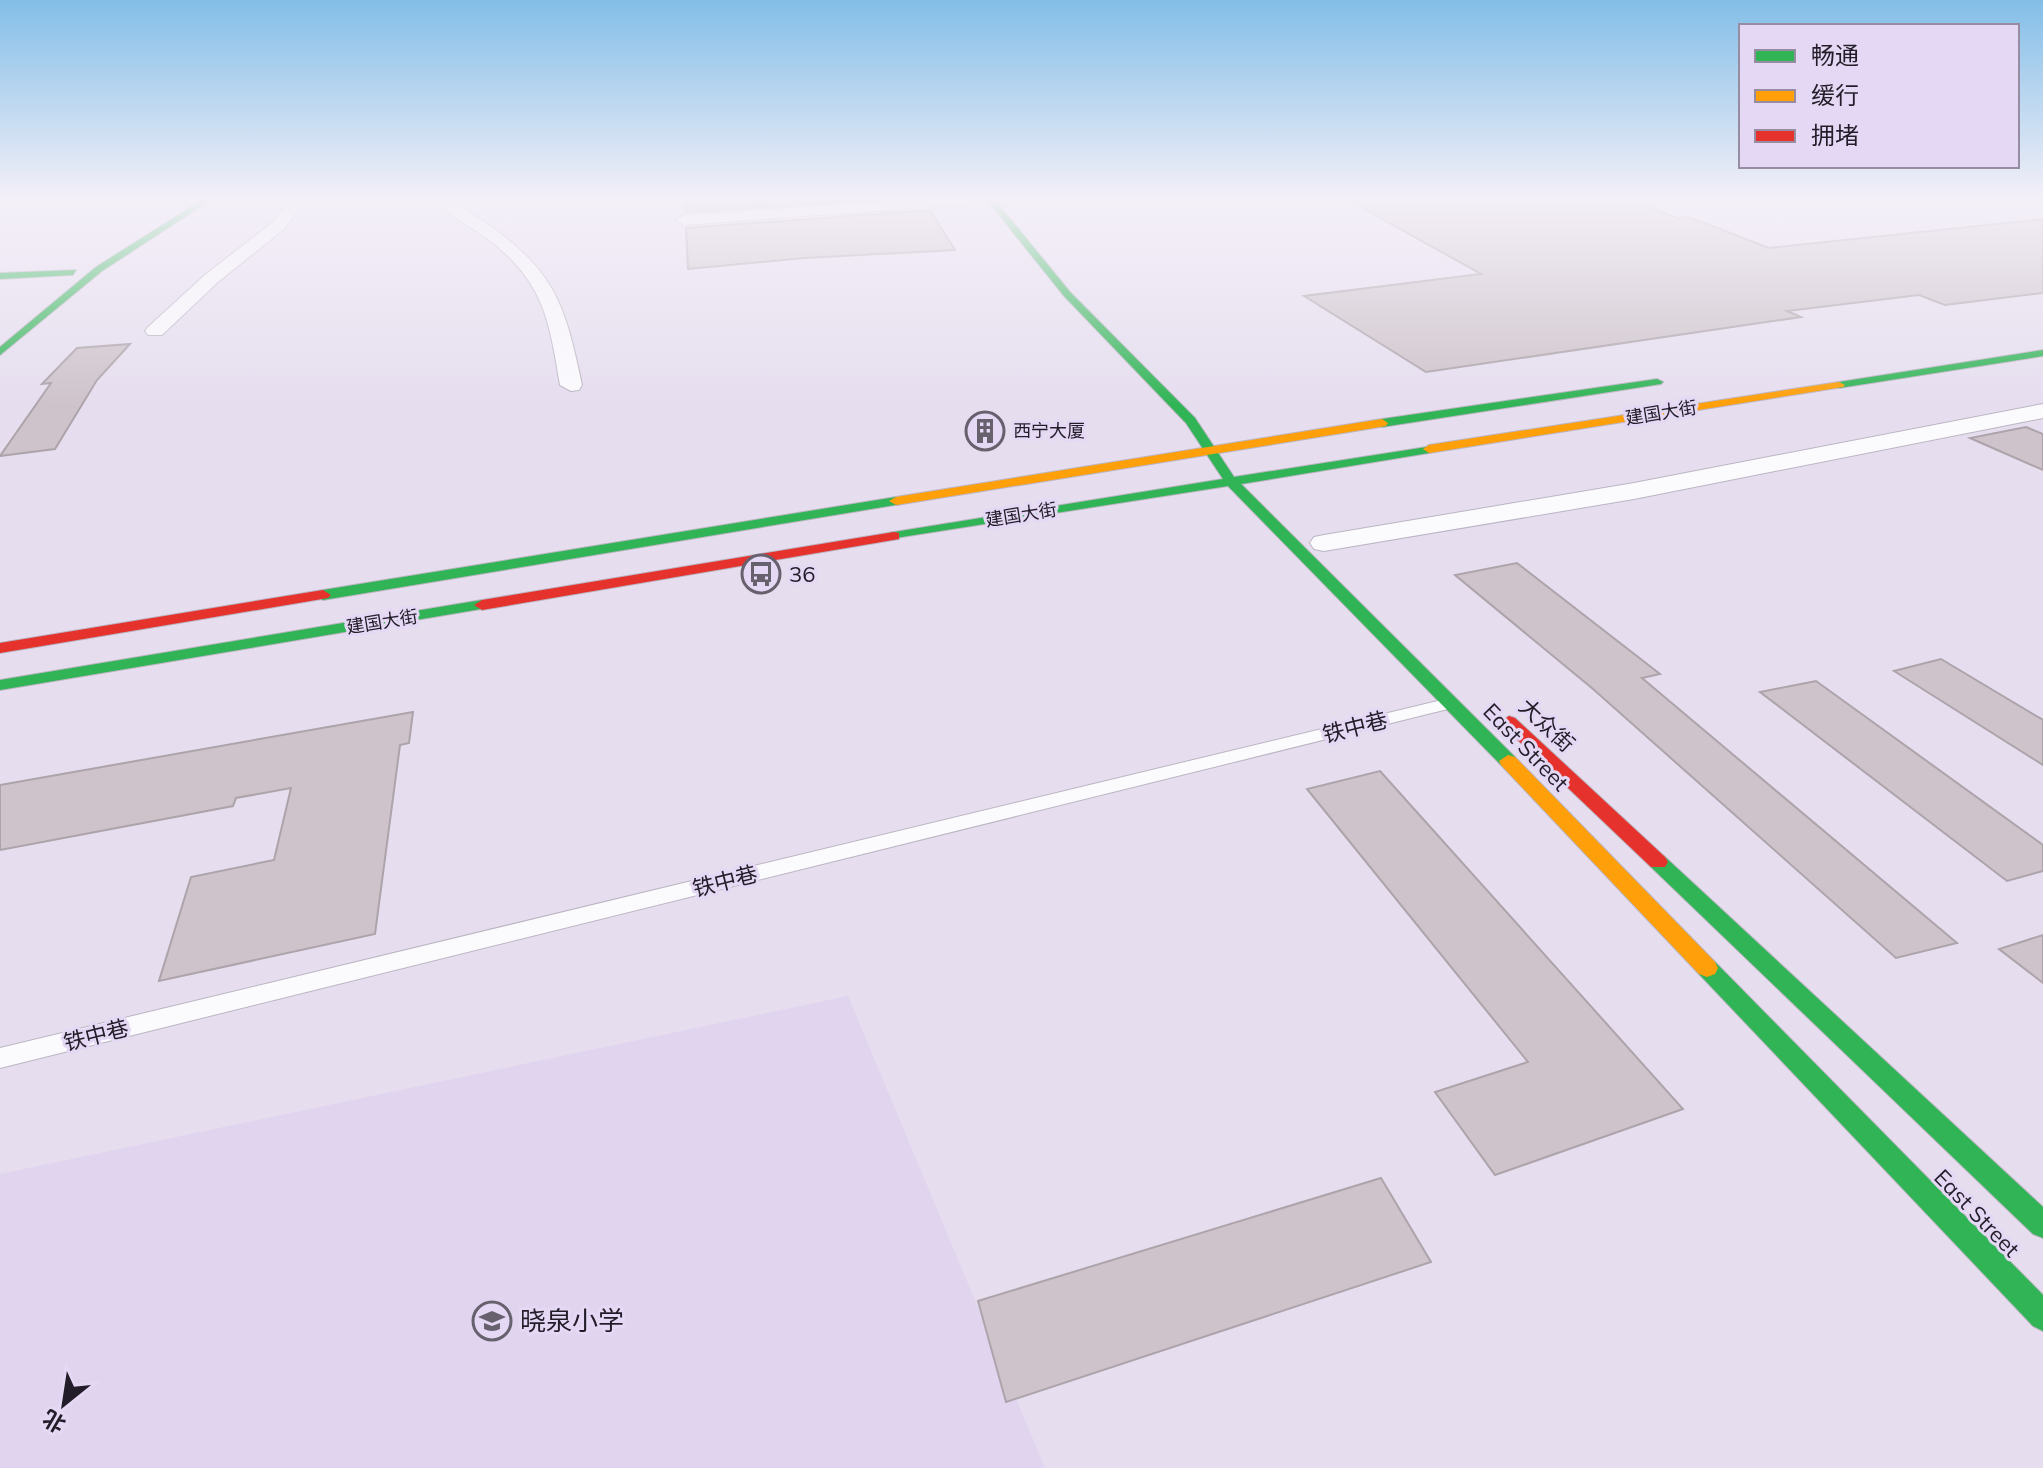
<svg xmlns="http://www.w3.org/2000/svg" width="2043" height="1468" viewBox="0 0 2043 1468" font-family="Mulish,'Noto Sans SC',sans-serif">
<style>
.built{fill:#e0d4ef}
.building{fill:#cec3ca;stroke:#ada3aa;stroke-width:2}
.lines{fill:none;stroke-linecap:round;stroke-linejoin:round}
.lane-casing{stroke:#bbb5c2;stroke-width:2}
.street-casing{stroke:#bbb5c2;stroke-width:2}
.fast-casing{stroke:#bbb5c2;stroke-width:2}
.slow-casing{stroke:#bbb5c2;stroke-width:2}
.jam-casing{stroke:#bbb5c2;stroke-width:2}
.lane{fill:#fbfafd;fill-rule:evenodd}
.street{fill:#fbfafd;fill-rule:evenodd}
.fast{fill:#30b455;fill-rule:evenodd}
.slow{fill:#ff9f0a;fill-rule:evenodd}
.jam{fill:#e5322d;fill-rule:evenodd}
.labels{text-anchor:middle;stroke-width:6;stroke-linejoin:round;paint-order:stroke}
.far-street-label{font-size:18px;fill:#221d28;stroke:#e5d8f5}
.far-poi-label{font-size:18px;fill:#221d28;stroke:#e5d8f5;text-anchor:start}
.poi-label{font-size:22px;fill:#221d28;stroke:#e5d8f5;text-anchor:start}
.street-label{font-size:22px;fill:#221d28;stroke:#e5d8f5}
.near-poi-label{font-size:26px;fill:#221d28;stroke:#e5d8f5;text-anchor:start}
</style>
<rect width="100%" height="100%" fill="#e6deef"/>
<!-- built -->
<path class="built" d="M848,996L1045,1468H0V1174Z"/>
<!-- building -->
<g class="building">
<path d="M685,200H865L686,212Z"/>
<path d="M1348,200H1631L1677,218L1689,217L1769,248L2043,219V293L1945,305L1919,295L1787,311L1801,317L1426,372L1304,296L1481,274Z"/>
<path d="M930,210L955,250L804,258L688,269L686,228Z"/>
<path d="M130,344L97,380L55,449L0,456L51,383L42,384L77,348Z"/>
<path d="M2026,427L2043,434V470L1970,438Z"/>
<path d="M1517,563L1660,674L1642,678L1957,943L1896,958L1593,689L1455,575Z"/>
<path d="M1941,659L2043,720V765L1894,671Z"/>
<path d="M1816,681L2043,845V871L2007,881L1760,692Z"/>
<path d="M413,712L409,743L400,745L375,934L159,981L191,877L274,860L291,788L236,798L233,806L0,850V785Z"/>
<path d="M1380,771L1683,1109L1495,1175L1435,1092L1528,1062L1307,789Z"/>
<path d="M2043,935V983L1999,949Z"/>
<path d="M1381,1178L1431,1262L1006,1402L978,1301Z"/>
</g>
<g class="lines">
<defs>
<path id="lane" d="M1450,698L1459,703L1456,707L0,1068V1048Z"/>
<g id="street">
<path d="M291,200H306L284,229L218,282L162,335H148L145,331L148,327L206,274L272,223Z"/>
<path d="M434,200C454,199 466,210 483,221C555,270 565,304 582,385L579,390L571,391L560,385C549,320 544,282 489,240C471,226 448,216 434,200Z"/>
<path d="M909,200H974L967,204L684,225L676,220L684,215Z"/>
<path d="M2043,404V418L1634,499L1324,551L1314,549L1310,543L1314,537L1324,535L1634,483Z"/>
</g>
<g id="fast">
<path d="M202,200H211L102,271L0,355V347L96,267Z"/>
<path d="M987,200H995L1070,292L1195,418L1234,477L1433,446L1435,449L1429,453L1241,484L1515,757L1517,761L1515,765H1501L1228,486L889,539V533L894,532L1223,479L1186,423L1064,296Z"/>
<path d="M76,270L73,275L0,279V273Z"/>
<path d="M2043,350V356L1839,388L1833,385L1839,382Z"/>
<path d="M1657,379L1663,382L1661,384L1382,427L1376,423L1382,419Z"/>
<path d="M896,497L901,498V504L323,600L315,595L323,590Z"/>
<path d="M482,600L490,605L487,608L0,690V680Z"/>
<path d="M1658,855L1665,857L2043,1207V1238L2033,1234L1651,867L1648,862L1651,857Z"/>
<path d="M1707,959L1715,962L2043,1295V1331L2033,1326L1699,974L1696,968L1699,962Z"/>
</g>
<g id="slow">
<path d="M1839,382L1845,385L1843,387L1429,453L1423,449L1429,445Z"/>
<path d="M1382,419L1388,423L1386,426L896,505L889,501L896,497Z"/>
<path d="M1508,755L1515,757L1715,962L1718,968L1715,974L1707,977L1699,974L1501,765L1499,761Z"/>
</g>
<g id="jam">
<path d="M894,532L899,533V539L482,610L474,605L482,600Z"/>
<path d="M323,590L331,595L328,598L0,653V643Z"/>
<path d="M1509,716L1515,718L1665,857L1668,862L1665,867H1651L1503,726L1500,722Z"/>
</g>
</defs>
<!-- lane casing -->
<use href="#lane" class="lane-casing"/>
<!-- street casing -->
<use href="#street" class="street-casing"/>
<!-- fast casing -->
<use href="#fast" class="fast-casing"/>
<!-- slow casing -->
<use href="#slow" class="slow-casing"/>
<!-- jam casing -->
<use href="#jam" class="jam-casing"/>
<!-- lane -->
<use href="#lane" class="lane"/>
<!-- street -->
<use href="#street" class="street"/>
<!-- fast -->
<use href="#fast" class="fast"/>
<!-- slow -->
<use href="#slow" class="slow"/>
<!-- jam -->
<use href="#jam" class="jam"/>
</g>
<!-- sky -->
<linearGradient id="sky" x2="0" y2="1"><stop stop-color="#83bee8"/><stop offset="0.49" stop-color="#f4f0f8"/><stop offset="1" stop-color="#f4f0f8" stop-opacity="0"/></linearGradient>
<rect width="2043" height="405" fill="url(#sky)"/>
<!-- icons -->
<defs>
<symbol id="building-ring" viewBox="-11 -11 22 22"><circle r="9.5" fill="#e5d8f5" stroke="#67616e" stroke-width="1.5"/><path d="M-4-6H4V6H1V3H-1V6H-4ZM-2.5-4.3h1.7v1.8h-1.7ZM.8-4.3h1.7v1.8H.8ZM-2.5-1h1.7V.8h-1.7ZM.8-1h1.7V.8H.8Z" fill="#67616e"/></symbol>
<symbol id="bus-ring" viewBox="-11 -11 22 22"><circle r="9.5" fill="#e5d8f5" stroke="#67616e" stroke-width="1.5"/><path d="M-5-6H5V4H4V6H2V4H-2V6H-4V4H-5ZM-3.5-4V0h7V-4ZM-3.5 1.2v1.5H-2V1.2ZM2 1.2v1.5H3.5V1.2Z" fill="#67616e"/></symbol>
<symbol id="school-ring" viewBox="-11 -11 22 22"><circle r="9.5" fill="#e5d8f5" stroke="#67616e" stroke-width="1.5"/><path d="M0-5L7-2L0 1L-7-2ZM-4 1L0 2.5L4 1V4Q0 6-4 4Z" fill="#67616e"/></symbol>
</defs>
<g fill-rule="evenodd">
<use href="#building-ring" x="963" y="409" width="44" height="44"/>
<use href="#bus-ring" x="739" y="552" width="44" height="44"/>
<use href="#school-ring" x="470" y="1299" width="44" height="44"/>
</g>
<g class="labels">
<!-- far-street labels -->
<g class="far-street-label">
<text transform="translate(1661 413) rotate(-9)" y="6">建国大街</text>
<text transform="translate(1021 515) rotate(-9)" y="6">建国大街</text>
<text transform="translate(382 622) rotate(-9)" y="6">建国大街</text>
</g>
<!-- far-poi labels -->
<g class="far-poi-label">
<text x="1013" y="437">西宁大厦</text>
</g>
<!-- poi labels -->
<g class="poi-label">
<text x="789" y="582">36</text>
</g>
<!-- street labels -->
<g class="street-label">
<text transform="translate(1547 725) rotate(43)" y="8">大众街</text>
<text transform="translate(1355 727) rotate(-14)" y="8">铁中巷</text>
<text transform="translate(1526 747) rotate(46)" y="8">East Street</text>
<text transform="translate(725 881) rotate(-14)" y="8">铁中巷</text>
<text transform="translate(96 1035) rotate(-14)" y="8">铁中巷</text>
<text transform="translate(1977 1213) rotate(46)" y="8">East Street</text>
</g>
<!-- near-poi labels -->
<g class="near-poi-label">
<text x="520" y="1330">晓泉小学</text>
</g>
</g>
<!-- legend -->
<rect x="1739" y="24" width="280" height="144" fill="#e5d8f5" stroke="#978da3" stroke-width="2"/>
<rect x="1755" y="50" width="40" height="12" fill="#30b455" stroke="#978da3" stroke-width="2"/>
<text x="1811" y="64" font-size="24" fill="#221d28">畅通</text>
<rect x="1755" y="90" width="40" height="12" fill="#ff9f0a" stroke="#978da3" stroke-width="2"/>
<text x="1811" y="104" font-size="24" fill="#221d28">缓行</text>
<rect x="1755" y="130" width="40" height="12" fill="#e5322d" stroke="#978da3" stroke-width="2"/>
<text x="1811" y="144" font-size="24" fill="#221d28">拥堵</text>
<!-- north arrow -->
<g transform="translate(64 1404) rotate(210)" stroke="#e5d8f5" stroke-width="6" paint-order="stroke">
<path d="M0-6L14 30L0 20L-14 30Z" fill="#221d28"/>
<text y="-12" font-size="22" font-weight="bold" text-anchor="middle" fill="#221d28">北</text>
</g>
</svg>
